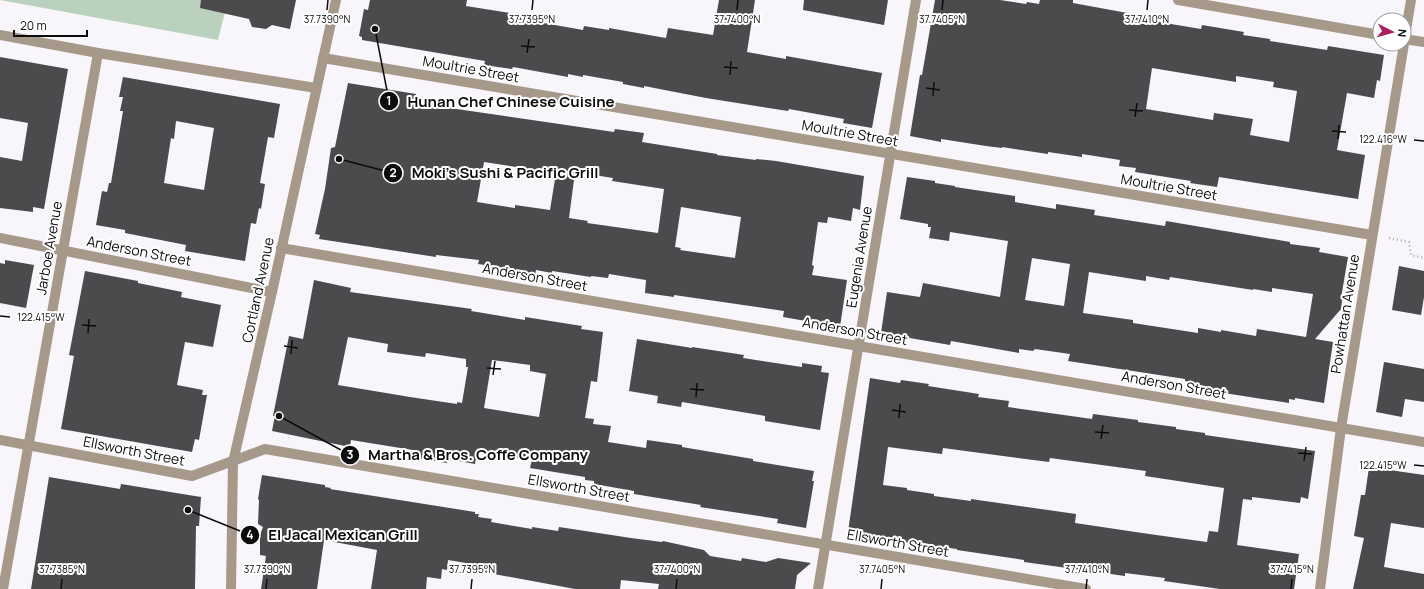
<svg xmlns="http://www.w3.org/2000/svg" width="1424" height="589" viewBox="0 0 1424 589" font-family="Manrope,sans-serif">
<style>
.green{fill:#bad2bd}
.building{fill:#4c4a4d;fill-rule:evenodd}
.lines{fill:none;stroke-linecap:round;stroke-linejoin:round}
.path{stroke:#afaeb1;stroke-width:2.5;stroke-dasharray:1 3;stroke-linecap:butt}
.minor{stroke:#a6998a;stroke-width:10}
.tertiary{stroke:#a6998a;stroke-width:10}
.ticks{fill:none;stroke:#0c0c0d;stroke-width:1.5}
.labels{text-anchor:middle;stroke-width:4;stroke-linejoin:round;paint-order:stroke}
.street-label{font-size:14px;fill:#0c0c0d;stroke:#fff}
.ticks-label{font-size:10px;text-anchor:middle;fill:#0c0c0d;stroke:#fff;stroke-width:4;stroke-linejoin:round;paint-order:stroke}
.leader{fill:none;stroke:#0c0c0d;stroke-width:1.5}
.callout-dot{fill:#0c0c0d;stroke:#fff;stroke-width:1.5}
.mark-label{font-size:12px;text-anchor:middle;font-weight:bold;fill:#fff}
.callout-label{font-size:15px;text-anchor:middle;font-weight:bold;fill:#0c0c0d;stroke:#fff;stroke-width:4;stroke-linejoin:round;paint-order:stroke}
</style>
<rect width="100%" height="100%" fill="#f8f6fa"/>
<!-- green -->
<path class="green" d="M0,0H228L218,40Z"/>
<!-- building -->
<g class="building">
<path d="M201,0H296L290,29L272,25L266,29L252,27L249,19L200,8Z"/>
<path d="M370,0H467L466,6L522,15L521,19L583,30L584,26L609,30V28L666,38L668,28L713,35L719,0H755L747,52L786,59V56L882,73L872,128L843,123L844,119L789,109L788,111L706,98L644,86V88L623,84V82L583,75V77L568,74V77L513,67L512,69L484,65L485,61L362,40V37L359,36L364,9L368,10Z"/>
<path d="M804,0H888L884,25L803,10Z"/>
<path d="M935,0H1000L1026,4L1027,2L1039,4L1040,0H1073V3L1160,19L1159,22L1201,29L1202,25L1244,32L1243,35L1270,39V41L1327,50L1328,46L1384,55L1380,81L1377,80L1374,98L1347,93L1337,150L1365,155L1358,199L1219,177L1217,187L1190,183L1191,181L1135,172L1136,168L1119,166L1120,160L1082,154V157L1048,152V154L1002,147V148L986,146L941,139V142L910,136L920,75H922ZM1152,68L1236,82V76L1274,82L1273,87L1297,91L1289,142L1250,135L1253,119L1214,113L1213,120L1146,109Z"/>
<path d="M0,57L68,69L44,209L33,207V212L0,208V157L22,161L28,123L0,118Z"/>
<path d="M123,77L280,104L274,138L268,137L260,183L265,184L261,209L259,208L256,224L251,223L245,261L185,251L186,245L125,233V230L96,225L102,191L107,192L109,183H111L123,111H120L123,97H119ZM176,121L214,128L204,190L164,183L171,138L174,139Z"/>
<path d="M348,83L416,94L415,103L614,132L615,129L644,133L642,142L717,154V155L756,160V159L776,161L864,176L860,210L853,208L851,221L828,217L827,223L818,222L812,265L814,266L812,275L847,280L840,327L783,317L784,311L674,295V297L645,293L646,280L609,274L608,278L591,276V277L552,271V273L536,270L535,275L506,271V268L478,264L479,260L436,255V257L319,239L320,235L315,234L325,189L331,148L335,147ZM484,162L556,173L550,210L515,205V208L477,202ZM575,172L613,178L612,181L664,189L658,233L587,223L588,221L569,218ZM681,207L741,217L735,258L680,250L681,248L675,247Z"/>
<path d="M907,177L935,181V183L955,186V187L1015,196V202L1056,209V204L1095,210L1094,215L1165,226L1166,221L1290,242V244L1320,248L1319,252L1348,257L1341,298L1342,301L1341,309L1315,339L1333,342L1324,403L1295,398V400L1289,399V403L1211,391L1212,389L1195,386V383L1185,381V379L1068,361L1070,354L1035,349L1033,351L1019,349V353L951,341L950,345L881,333L887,292L920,297L923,283L1000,297L1008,241L950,232L949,241L929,238L931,227H928V224L900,219ZM1032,258L1070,264L1064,306L1025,300ZM1089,272L1146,281V276L1169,280L1170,277L1253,290V289L1272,292V288L1313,294L1306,337L1257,329L1256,336L1221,330V332L1198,328V333L1133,323V320L1083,313Z"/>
<path d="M5,260L34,265L26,308L0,303V263L5,264Z"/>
<path d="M1399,266L1424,271V297L1421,315L1392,310Z"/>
<path d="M85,271L138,281V283L182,292L181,297L221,305L213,347L185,342L177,385L203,390L202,395H207L199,440L195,439L192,452L61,429L74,356L69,355Z"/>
<path d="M314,280L351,288L350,292L472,309L471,311L525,320V317L582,326L581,329L603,332L597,382L591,381L585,418L594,419L593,424L611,426L608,442L646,448L647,440L682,445V447L753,459V461L814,471L812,481H814L806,528L777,523L778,519L700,507L701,505L634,494V491L594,484V481L585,480V477L530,468L532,460L477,452L475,464L448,459L447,463L418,458L419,451L351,440L350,447L272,431L275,416H273L289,336L303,339ZM348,337L388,344L387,352L425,357L426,353L466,359V367H468L462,403L457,402V404L410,397L338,385ZM492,360L530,365V371L546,374L539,417L484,408Z"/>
<path d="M637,339L692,348V347L744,355L743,358L802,367V363L822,366L821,372L829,373L820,430L765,421V416L682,402L681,407L657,403L658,396L629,391Z"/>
<path d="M1384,362L1424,369V402L1405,399L1402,417L1376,412Z"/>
<path d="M870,378L900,383L901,380L929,384L928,386L979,394L978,397L1009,401L1008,407L1092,419L1093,414L1138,420V422L1176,427V429L1205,433V435L1315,451L1308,499L1301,497L1300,503L1252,497V500L1243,499L1237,545L1299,554L1294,589H1220L1164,581L1165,578L1125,573V576L1024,562V560L957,550V549L904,542V540L848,532ZM888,447L942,454L943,448L1049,462L1050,458L1146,471L1145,476L1224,488L1218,532L1209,531L1207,542L1149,534L1075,523L1076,514L971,499V501L934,496V494L907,490V488L883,485Z"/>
<path d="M1369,467L1424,475V528L1391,523L1384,567L1424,574V589H1353L1364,538L1354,536L1361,495H1365Z"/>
<path d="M262,475L325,485V487L331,488L330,489L475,512V514H479L478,517L492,519L491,522L532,529V527L558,531L559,527L631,538L662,542L663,541L704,550L710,556L741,561L742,558L766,562L778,558L811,563L797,575L795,589H658L659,584L621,580L620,589H575L483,572L484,566L448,560L447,570L442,569L441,579L427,577L426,589H371L377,550L324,540L317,589H261L266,556L260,555V535L263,527L258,524L259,500L258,499Z"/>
<path d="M49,477L120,489L121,484L201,497L199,526H196L195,589H31Z"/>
</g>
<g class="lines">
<!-- path -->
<path class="path" d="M1389,238L1409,242L1411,255L1424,258"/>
<!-- minor -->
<g class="minor">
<path d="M1178,0L1380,35"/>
<path d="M0,35L98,53L316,88"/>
<path d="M1404,39L1424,42"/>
<path d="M1404,42L1411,0"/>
<path d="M323,58L1372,235"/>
<path d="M0,238L272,292"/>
<path d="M281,248L1424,442"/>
<path d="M0,440L192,476L265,449L1086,589"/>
<path d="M3,589L98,53"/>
<path d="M818,589L916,0"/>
<path d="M1320,589L1341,428L1404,44"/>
</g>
<!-- tertiary -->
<path class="tertiary" d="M231,589L233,462L272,292L336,0"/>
</g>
<!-- ticks -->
<path class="ticks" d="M327,10L328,0M532,10L533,0M737,10L738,0M942,10L943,0M1147,10L1148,0M521,46L535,47M527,53L529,39M724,67L738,68M730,75L731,61M926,88L940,90M933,96L934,82M1129,110L1143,111M1135,117L1137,103M1332,131L1346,132M1338,139L1339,125M1414,140L1424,141M0,316L10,317M82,325L96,326M88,333L89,319M284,346L298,348M291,354L292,340M487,368L501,369M493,375L495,361M690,389L704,390M696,397L697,383M892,410L906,412M899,418L900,404M1095,432L1109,433M1101,439L1103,425M1298,453L1312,454M1304,461L1306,447M1414,465L1424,466M61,589L62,579M266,589L267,579M471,589L472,579M676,589L677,579M881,589L882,579M1086,589L1087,579M1291,589L1292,579"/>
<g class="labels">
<!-- street labels -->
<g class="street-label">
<text transform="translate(471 69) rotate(10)" y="5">Moultrie Street</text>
<text transform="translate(850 133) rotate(10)" y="5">Moultrie Street</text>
<text transform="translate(1169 187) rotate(10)" y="5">Moultrie Street</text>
<text transform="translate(49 248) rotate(-80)" y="5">Jarboe Avenue</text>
<text transform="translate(139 251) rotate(11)" y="5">Anderson Street</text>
<text transform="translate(859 257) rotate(-81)" y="5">Eugenia Avenue</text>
<text transform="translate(535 277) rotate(10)" y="5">Anderson Street</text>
<text transform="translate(258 290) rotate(-78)" y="5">Cortland Avenue</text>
<text transform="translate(1345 314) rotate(-81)" y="5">Powhattan Avenue</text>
<text transform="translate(855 331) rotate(10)" y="5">Anderson Street</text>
<text transform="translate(1174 385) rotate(10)" y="5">Anderson Street</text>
<text transform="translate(134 451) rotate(11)" y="5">Ellsworth Street</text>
<text transform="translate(579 488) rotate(10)" y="5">Ellsworth Street</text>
<text transform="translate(898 543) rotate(10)" y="5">Ellsworth Street</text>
</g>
</g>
<g class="ticks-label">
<text x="327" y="23">37.7390°N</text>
<text x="532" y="23">37.7395°N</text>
<text x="737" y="23">37.7400°N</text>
<text x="942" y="23">37.7405°N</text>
<text x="1147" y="23">37.7410°N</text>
<text x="1383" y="143">122.416°W</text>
<text x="41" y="321">122.415°W</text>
<text x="1383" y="469">122.415°W</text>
<text x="62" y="573">37.7385°N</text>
<text x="267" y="573">37.7390°N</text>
<text x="472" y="573">37.7395°N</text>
<text x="677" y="573">37.7400°N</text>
<text x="882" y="573">37.7405°N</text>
<text x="1087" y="573">37.7410°N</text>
<text x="1292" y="573">37.7415°N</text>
</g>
<!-- callouts -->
<path class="leader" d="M375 29L389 101M339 159L393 173M279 416L350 455M188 510L250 535"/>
<g class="callout-dot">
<circle cx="375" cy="29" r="4"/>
<circle cx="339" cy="159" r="4"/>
<circle cx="279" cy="416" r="4"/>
<circle cx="188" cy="510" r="4"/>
<circle cx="389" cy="101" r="10"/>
<circle cx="393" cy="173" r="10"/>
<circle cx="350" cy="455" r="10"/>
<circle cx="250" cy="535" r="10"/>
</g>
<g class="mark-label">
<text x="389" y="105">1</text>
<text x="393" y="177">2</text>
<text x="350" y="459">3</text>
<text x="250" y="539">4</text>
</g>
<g class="callout-label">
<text x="511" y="107">Hunan Chef Chinese Cuisine</text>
<text x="505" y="178">Moki's Sushi &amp; Pacific Grill</text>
<text x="478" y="460">Martha &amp; Bros. Coffe Company</text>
<text x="343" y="540">El Jacal Mexican Grill</text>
</g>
<!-- north arrow -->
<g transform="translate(1392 32) rotate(96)"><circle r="19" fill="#ffffff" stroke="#9e9e9e"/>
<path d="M0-3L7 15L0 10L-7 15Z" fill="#ab1f5f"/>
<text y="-6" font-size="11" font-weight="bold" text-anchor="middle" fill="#0c0c0d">N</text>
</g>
<!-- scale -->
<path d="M14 30v6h73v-6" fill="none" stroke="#0c0c0d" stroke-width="2"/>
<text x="20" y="30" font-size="12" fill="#0c0c0d" stroke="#ffffff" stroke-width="3" paint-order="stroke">20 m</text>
</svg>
